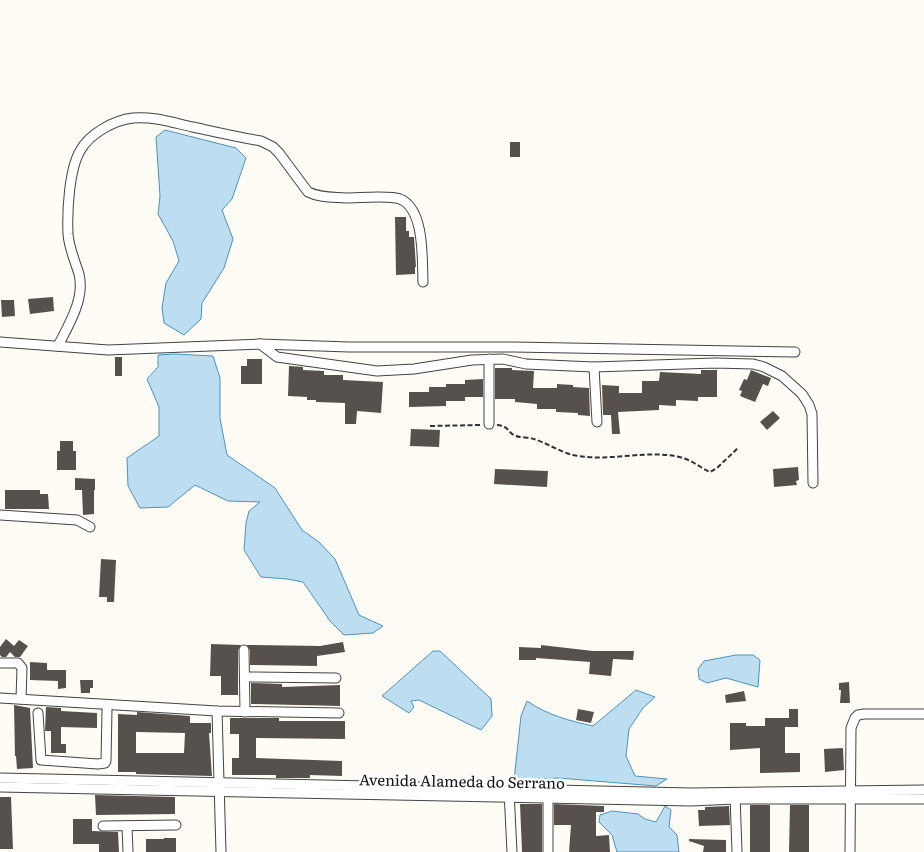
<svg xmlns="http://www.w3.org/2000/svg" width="924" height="852" viewBox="0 0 924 852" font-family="Literata,serif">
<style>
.water{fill:#bddef0;stroke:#4b93c0}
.building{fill:#57514d;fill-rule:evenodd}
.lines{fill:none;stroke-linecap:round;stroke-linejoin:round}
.street-casing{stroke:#434343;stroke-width:11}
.path{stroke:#323232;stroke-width:2;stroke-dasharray:5 2.5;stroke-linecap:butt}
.street{stroke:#fff;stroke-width:9}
.labels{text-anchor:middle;stroke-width:5;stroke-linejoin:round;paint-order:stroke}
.street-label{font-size:15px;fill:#101010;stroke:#fff}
</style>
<rect width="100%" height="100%" fill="#fefcf4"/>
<!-- water -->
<g class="water">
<path d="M165,130L236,148L246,158L232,199L222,210L233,239L224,268L202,303L201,319L184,335L164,323L162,308L166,283L179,261L173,241L158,214L160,196L156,137Z"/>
<path d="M175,354L213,356L220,378V418L227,455L275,488L302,530L319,542L335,559L359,615L383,626L373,633L344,635L330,621L303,582L287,579L261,577L244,550L246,523L249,511L260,502L228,501L195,485L168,507L140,508L128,486L127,458L159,436V407L147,379L158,367V355Z"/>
<path d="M433,651H440L491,699L492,716L481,730L419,700L411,701L414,707L409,713L382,696Z"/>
<path d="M736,655H753L760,660L758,687L726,678L707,683L699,679L698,669L704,661Z"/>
<path d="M636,690L655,697L643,708L629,729L626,756L635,776L667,779L656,786L558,778L514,780L521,716L527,701C547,715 570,721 593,726Z"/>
<path d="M665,806L671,810L669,827L677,835L679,852H617L612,835L599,822L600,815L612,811L638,814L645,819L656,822Z"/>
</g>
<!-- building -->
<g class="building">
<rect x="510" y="142" width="10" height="15"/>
<path d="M395,217H406V231H409V237H414L416,267H415V274L396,275Z"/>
<path d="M53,297L54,311L30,314L28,299Z"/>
<path d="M1,300H14L15,316L2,317Z"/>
<rect x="115" y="357" width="7" height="19"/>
<path d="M247,359H262V384H241V366H247Z"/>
<path d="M289,366L303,367V370L324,371V375H343V380L383,382L381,413L357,411L356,424H345V403L316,402V400H307V397L288,396Z"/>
<path d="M495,368H512V370L534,371L533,388H557V384L573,385V387L589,388L590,416L578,415V413L556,412V409H537V404L515,402V399H495Z"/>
<path d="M701,370H717V397H698V401L676,400V406L659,405V410L618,412L620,434H612L611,415H603L602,385L619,386V393H642V381H659L660,372L701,374Z"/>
<path d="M751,370L771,378L768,386L763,384L755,402L740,396L742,391L739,390L744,379L747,380Z"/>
<path d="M483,379V397H465V401H446V406L409,407V392H429V387H446V384H465V380Z"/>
<path d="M773,411L780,418L767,430L760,422Z"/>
<path d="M411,429L440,430L439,447L410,446Z"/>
<path d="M60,441H73V451H76V470H57V451H60Z"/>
<path d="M798,467L799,480L796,481L797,485L774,487L773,469Z"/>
<path d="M495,469L548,471L547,487L494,484Z"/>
<path d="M75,478L95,479V490H94V514L83,515L82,490H75Z"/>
<path d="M5,490H40V494H48L49,509H5Z"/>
<path d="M101,559L116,560L114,602H107V597H99Z"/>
<path d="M6,639L14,646L19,640L28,646L20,657H15L10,652L6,657H2L0,655V647Z"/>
<path d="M343,642L345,652L317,656V666L250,665V650L247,645L320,646Z"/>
<path d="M211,644L241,645L238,650V695H221V676H210Z"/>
<path d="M541,645L593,651H634L633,660L613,659L611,676L589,674L590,662L536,658V660H519V647L541,648Z"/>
<path d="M30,662L47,663V670H66V688L58,689V681L30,680Z"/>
<path d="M80,680H93V688H90V693H81Z"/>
<path d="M849,682L850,703H840L841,690H839V683Z"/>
<path d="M251,683L282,684V687L340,685V706L251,704Z"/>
<path d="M744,691L746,701L726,703L725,695Z"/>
<path d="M14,705L30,708L33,768L17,769L16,756H15Z"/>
<path d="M46,707L61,708V711L97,713V728L61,727V744H66V753H51V731H45Z"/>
<path d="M578,709L594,712L591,723L576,720Z"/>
<path d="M789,709H798V727H785V753H800V772L760,773V748L730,750V723H746V726H765V718H789Z"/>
<path d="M137,712L190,716V723H211V733H209L212,776L136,774V772H118V714L137,715ZM136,732L185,733L184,753H136Z"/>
<path d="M230,718H279V721H345V739L256,738V758L342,761V776L310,775V778H276V775H232V758H239V734H230Z"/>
<path d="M843,748L844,770L825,772L824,749Z"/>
<path d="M95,795L175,797V814L96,815Z"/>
<path d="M0,797H11L13,849H0Z"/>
<path d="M520,804H542V852H522Z"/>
<path d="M554,804L604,806V812H596V836L609,835L610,852H569L571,825H554Z"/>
<rect x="750" y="805" width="20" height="47"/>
<path d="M790,805H809V852H789Z"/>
<path d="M729,806L730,825L699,826L698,810H705V807Z"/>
<path d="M73,819H92V831L118,832L119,852H99V844H73Z"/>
<path d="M164,838H176V852H146V839H164Z"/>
<path d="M689,839L726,840V852H703L704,846L689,841Z"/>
</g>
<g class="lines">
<defs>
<g id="street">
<path d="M0,342L108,350L260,344L349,347H513L795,352"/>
<path d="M260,344L277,357L377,371L414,369L472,360L503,359L526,364L594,367L715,363L753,364L764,367L782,376L802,394L809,405L812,414L813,483"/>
<path d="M58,346C69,324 85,299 79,274C75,261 69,248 68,234C67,212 69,170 80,151C89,134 114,120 133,118C153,116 174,123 193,127C216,132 238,137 261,141L273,147L279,153L308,192C320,198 333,197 346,198C360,198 389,195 400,199C425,209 422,260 423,282"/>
<path d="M594,367L597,422"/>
<path d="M489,424V359"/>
<path d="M0,515L77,520L90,527"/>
<path d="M244,650L245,712"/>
<path d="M0,663H18L22,668L21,699"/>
<path d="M245,677L336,678"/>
<path d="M0,698L217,711L339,713"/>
<path d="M217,711L221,852"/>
<path d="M38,713L41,760L98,764L105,763L106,761L107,710"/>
<path d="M0,778L692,793L924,790"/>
<path d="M0,787L691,801L735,799H924"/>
<path d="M509,791L512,852"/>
<path d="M735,795L737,852"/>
<path d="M103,826L176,825"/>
<path d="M127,826L128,852"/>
<path d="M548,852V792"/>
<path d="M850,852L851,728L855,718L858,715L864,714H924"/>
</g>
</defs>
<!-- street casing -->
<use href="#street" class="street-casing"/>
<!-- path -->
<g class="path">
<path d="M497,425C510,426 507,433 516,436C521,438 529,437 534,439C547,443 560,452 573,455C610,463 647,448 683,458C693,461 701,468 710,472L717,468L739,447"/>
<path d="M430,426L480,425"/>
</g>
<!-- street -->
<use href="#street" class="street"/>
</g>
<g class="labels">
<!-- street labels -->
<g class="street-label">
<text transform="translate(462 782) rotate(1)" y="5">Avenida Alameda do Serrano</text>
</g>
</g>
</svg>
